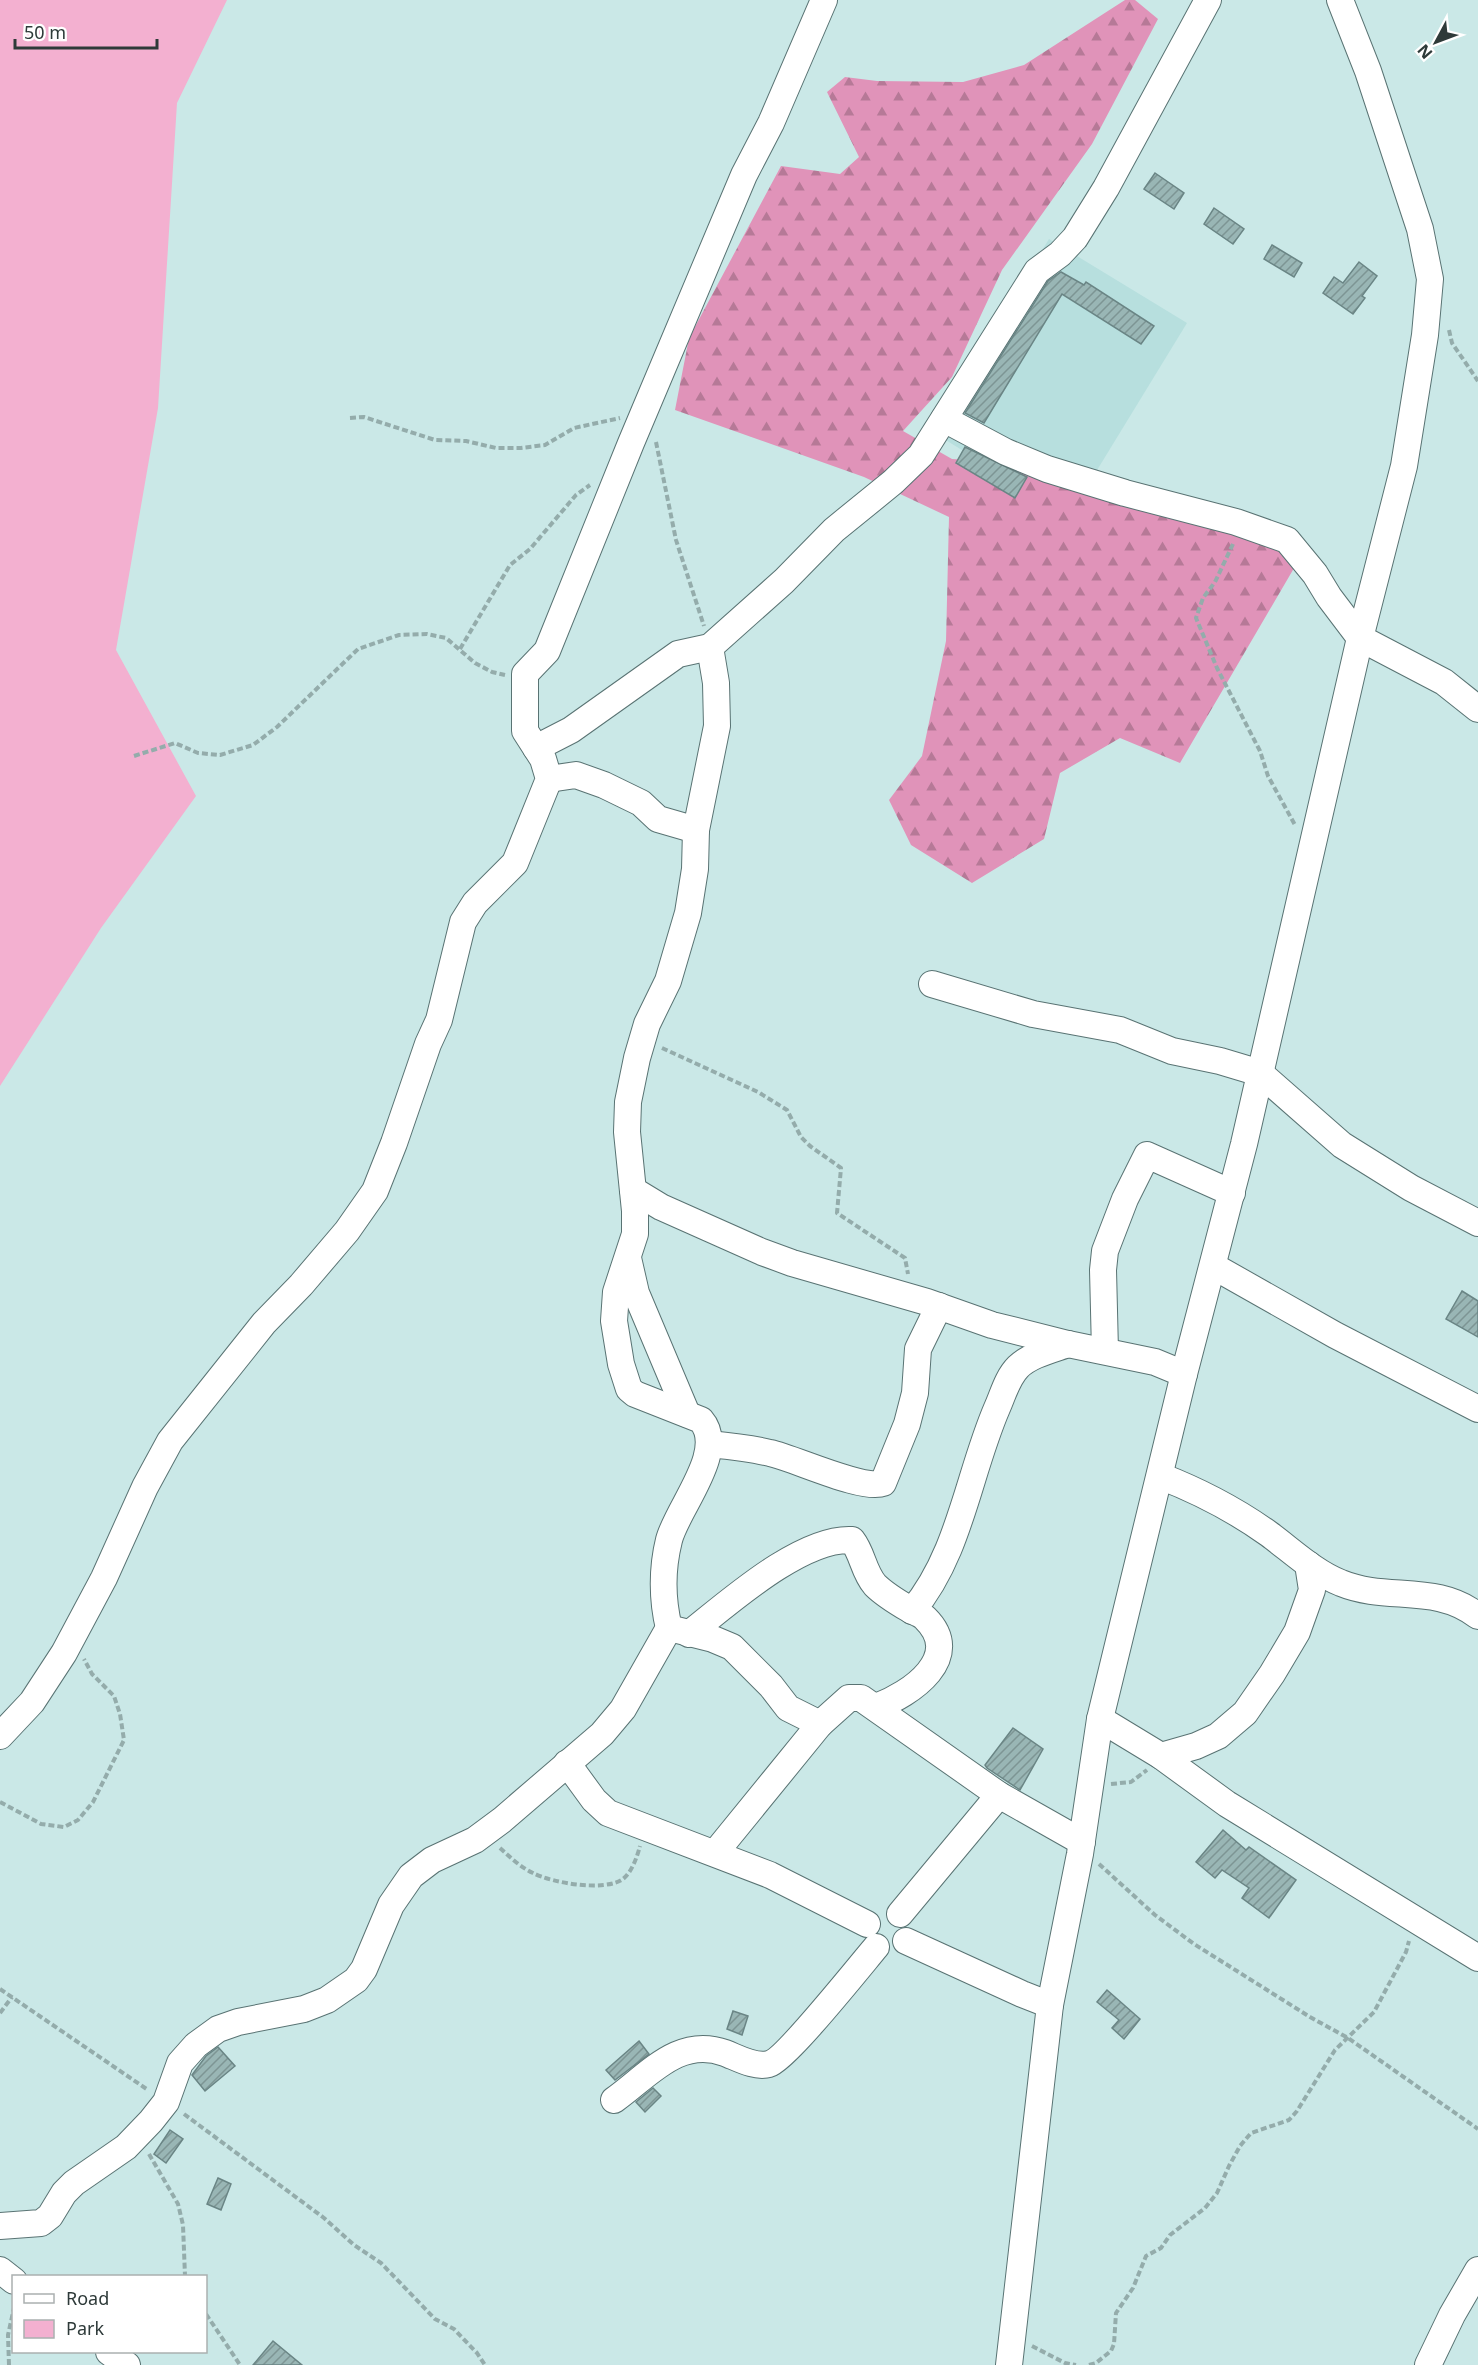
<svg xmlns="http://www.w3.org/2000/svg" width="1478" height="2365" viewBox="0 0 1478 2365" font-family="'Noto Sans',sans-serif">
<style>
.built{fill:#b7dfde}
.green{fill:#f3b0d0}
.forest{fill:url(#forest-firs)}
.building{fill:url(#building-hatch);stroke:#6a8585;stroke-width:1.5}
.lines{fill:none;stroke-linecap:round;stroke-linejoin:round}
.minor-casing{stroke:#597373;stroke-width:28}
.path{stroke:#94acab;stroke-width:4;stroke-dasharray:6 3;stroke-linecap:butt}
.minor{stroke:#fff;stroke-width:26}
</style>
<defs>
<pattern id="forest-firs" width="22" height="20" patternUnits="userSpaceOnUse" patternTransform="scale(1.5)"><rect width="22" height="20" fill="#e093b9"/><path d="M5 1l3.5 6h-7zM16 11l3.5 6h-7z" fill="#b67997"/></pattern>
<pattern id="building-hatch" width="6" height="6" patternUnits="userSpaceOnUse" patternTransform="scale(1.5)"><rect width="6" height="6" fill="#99b6b5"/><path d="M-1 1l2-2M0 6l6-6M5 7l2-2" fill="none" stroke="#7d9594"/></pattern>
</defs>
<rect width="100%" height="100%" fill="#cae8e7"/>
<!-- built -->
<path class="built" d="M1049,239L1187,323L1069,516L931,431Z"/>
<!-- green -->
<path class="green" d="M0,0H227L177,103L158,408L116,650L196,796L101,928L0,1086Z"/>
<!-- forest -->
<path class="forest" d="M1125,0H1135L1158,19L1092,144L1002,270L952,377L903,431L952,459L1035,464L1277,530L1297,563L1180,763L1120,738L1060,773L1044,839L972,883L911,845L889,800L922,756L946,641L949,517L864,477L675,410L689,338L781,166L840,174L859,157L827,92L845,77L877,81L963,82L1024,65Z"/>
<!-- building -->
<g class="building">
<path d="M1155,173L1184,193L1174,209L1144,189Z"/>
<path d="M1214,208L1244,229L1233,244L1204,224Z"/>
<path d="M1272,245L1302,263L1294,277L1264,259Z"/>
<path d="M1359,262L1377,276L1362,296L1365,298L1353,314L1323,293L1334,277L1343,283Z"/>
<path d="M1061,272L1084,285L1086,282L1154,326L1141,344L1062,294L984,423L965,413L1048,281Z"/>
<path d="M965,447L1027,477L1015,498L956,463Z"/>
<path d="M1462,1291L1478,1301V1337L1446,1319Z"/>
<path d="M1013,1728L1043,1749L1020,1790L987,1768L985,1765Z"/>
<path d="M1223,1830L1246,1850L1249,1847L1296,1880L1269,1918L1242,1898L1249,1888L1222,1870L1215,1878L1196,1862Z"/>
<path d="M1107,1990L1140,2019L1124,2039L1112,2028L1119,2020L1097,2002Z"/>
<path d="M733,2011L748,2016L742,2035L727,2029Z"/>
<path d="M639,2041L649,2054L615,2080L606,2070Z"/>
<path d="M218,2047L235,2066L205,2091L192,2075L206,2056Z"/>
<path d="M653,2088L661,2096L645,2112L636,2102Z"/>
<path d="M170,2130L183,2139L166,2163L154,2154Z"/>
<path d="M218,2178L231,2184L221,2210L207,2204Z"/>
<path d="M273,2341L302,2365H253Z"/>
</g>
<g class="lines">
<defs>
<g id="minor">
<path d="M944,419L1006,452L1047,469L1125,493L1236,522L1287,540L1315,574L1329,597L1360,638L1444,682L1478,709"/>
<path d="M710,647L716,683L717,726L696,830L695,869L688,913L668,981L647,1024L637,1058L628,1102L627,1132L635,1211V1234L616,1292L614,1321L621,1364L629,1389L635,1394L701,1420C728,1451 677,1508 669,1540C662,1568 662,1600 669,1628L713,1639L732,1647L771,1686L788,1708L820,1724L849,1698H861L999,1795L1082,1842"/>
<path d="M536,748L571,730L678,654L710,647L784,581L834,530L893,482L921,455L1037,271L1060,254L1075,238L1106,188L1208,0"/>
<path d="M549,779L576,775L604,785L641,803L658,819L696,830"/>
<path d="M932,984L1033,1014L1120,1030L1172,1051L1220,1061L1260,1073L1342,1145L1411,1188L1478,1223"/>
<path d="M633,1190L661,1207L762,1252L792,1263L927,1302L992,1325L1068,1344L1155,1362L1184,1374"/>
<path d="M628,1258L636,1293L687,1414"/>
<path d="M1213,1266L1335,1335L1478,1409"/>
<path d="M1105,1351L1103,1270L1105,1251L1125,1199L1147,1155L1232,1193"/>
<path d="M709,1444C730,1446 750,1448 770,1453C794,1458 863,1491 883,1483L907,1424L915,1393L918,1349L939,1306"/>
<path d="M1160,1476C1199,1491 1234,1509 1269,1534C1292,1551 1315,1573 1341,1583C1387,1602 1436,1583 1478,1616"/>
<path d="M912,1611C960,1554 968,1475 997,1408C1003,1395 1007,1378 1018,1367C1030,1355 1051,1350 1068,1344"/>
<path d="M689,1634C727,1604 801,1537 852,1540C863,1554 863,1571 875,1585C885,1595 897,1602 909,1609C914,1612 921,1614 925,1618C965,1657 911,1694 876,1707"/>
<path d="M1100,1719L1161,1756L1227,1804L1478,1958"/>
<path d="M0,1736L32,1702L64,1653L104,1578L145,1487L170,1441L264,1323L301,1285L347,1231L375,1191L394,1143L428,1044L439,1020L463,922L475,903L515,863L549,779L543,759L525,731V674L547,651L631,443L744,175L771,123L824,0"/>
<path d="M1161,1756L1196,1746L1218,1736L1245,1713L1272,1674L1297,1632L1312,1590L1308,1564"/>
<path d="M567,1763L594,1800L608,1813L770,1875L867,1924"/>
<path d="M715,1853L820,1724"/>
<path d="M900,1914L999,1795"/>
<path d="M906,1941L1022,1994L1050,2005"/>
<path d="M614,2100C649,2075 679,2036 725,2053C738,2058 755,2068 769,2064C785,2060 860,1966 876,1947"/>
<path d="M0,2226L41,2223L50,2216L64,2193L74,2183L126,2147L151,2121L166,2102L180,2063L196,2045L218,2029L238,2022L304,2009L327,2000L356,1980L364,1969L391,1905L411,1876L432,1860L475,1840L502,1820L602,1734L623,1709L669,1628"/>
<path d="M0,2270L14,2281"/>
<path d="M109,2352L127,2365"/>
<path d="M1009,2365L1050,2005L1080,1854L1100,1719L1184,1374L1244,1144L1360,638L1404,466L1425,335L1430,279L1420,229L1368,71L1340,0"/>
<path d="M1428,2365L1452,2315L1478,2270"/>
</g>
</defs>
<!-- minor casing -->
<use href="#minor" class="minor-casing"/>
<!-- path -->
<g class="path">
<path d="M1449,330L1452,343L1478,381"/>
<path d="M350,418L364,417L435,440L466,441L496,448H521L545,445L574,428L620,418"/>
<path d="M656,442L676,540L704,626"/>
<path d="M1233,544L1215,582L1203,598L1196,618L1217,668L1260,751L1268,776L1295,825"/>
<path d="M460,649L510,565L530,549L576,495L590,485"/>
<path d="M134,756L175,743L198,753L220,755L253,745L277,727L358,649L399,635L427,634L446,638L475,663L492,672L505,675"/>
<path d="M662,1048L758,1092L787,1110L801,1137L810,1146L841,1168L837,1213L905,1258L908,1274"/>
<path d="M1111,1784L1131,1782L1147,1770"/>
<path d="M0,1802L41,1824L64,1827L78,1820L93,1802L124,1740L120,1714L114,1696L92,1674L84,1659"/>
<path d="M500,1848C510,1857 520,1867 533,1873C552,1883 605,1892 623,1879C632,1872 637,1857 640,1846"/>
<path d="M1099,1864L1155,1915L1194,1944L1310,2017L1348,2038L1478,2129"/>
<path d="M0,1989L148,2090"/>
<path d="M0,2013L12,1997"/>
<path d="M184,2114L324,2218L354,2245L381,2263L435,2319L454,2329L477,2353L485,2365"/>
<path d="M149,2154L178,2204L183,2225L185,2276"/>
<path d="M206,2314L240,2365"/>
<path d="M1032,2346L1065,2363L1076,2365"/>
<path d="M9,2365L8,2335L14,2308"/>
<path d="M1089,2365L1096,2363L1111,2351L1114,2344L1116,2313L1133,2288L1146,2256L1161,2248L1170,2235L1205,2208L1217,2193L1229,2166L1240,2146L1251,2133L1289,2120L1297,2111L1335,2050L1374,2012L1406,1952L1409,1941"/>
</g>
<!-- minor -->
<use href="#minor" class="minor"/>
</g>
<!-- legend -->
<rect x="12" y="2275" width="195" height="78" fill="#ffffff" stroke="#abb0b0" stroke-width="1.5"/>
<rect x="24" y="2294" width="30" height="9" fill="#ffffff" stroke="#abb0b0" stroke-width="1.5"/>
<text x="66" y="2305" font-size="18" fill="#2e3a39">Road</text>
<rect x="24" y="2320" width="30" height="18" fill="#f3b0d0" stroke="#abb0b0" stroke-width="1.5"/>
<text x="66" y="2335" font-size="18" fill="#2e3a39">Park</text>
<!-- north arrow -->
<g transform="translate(1436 42) rotate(229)" stroke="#ffffff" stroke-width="4.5" paint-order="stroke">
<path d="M0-4.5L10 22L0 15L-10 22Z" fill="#2e3a39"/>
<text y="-9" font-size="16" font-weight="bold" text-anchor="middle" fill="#2e3a39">N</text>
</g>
<!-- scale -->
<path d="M15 39v9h142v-9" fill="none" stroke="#2e3a39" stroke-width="3"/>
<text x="24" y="39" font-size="18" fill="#2e3a39" stroke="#ffffff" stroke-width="4.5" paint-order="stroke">50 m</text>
</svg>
